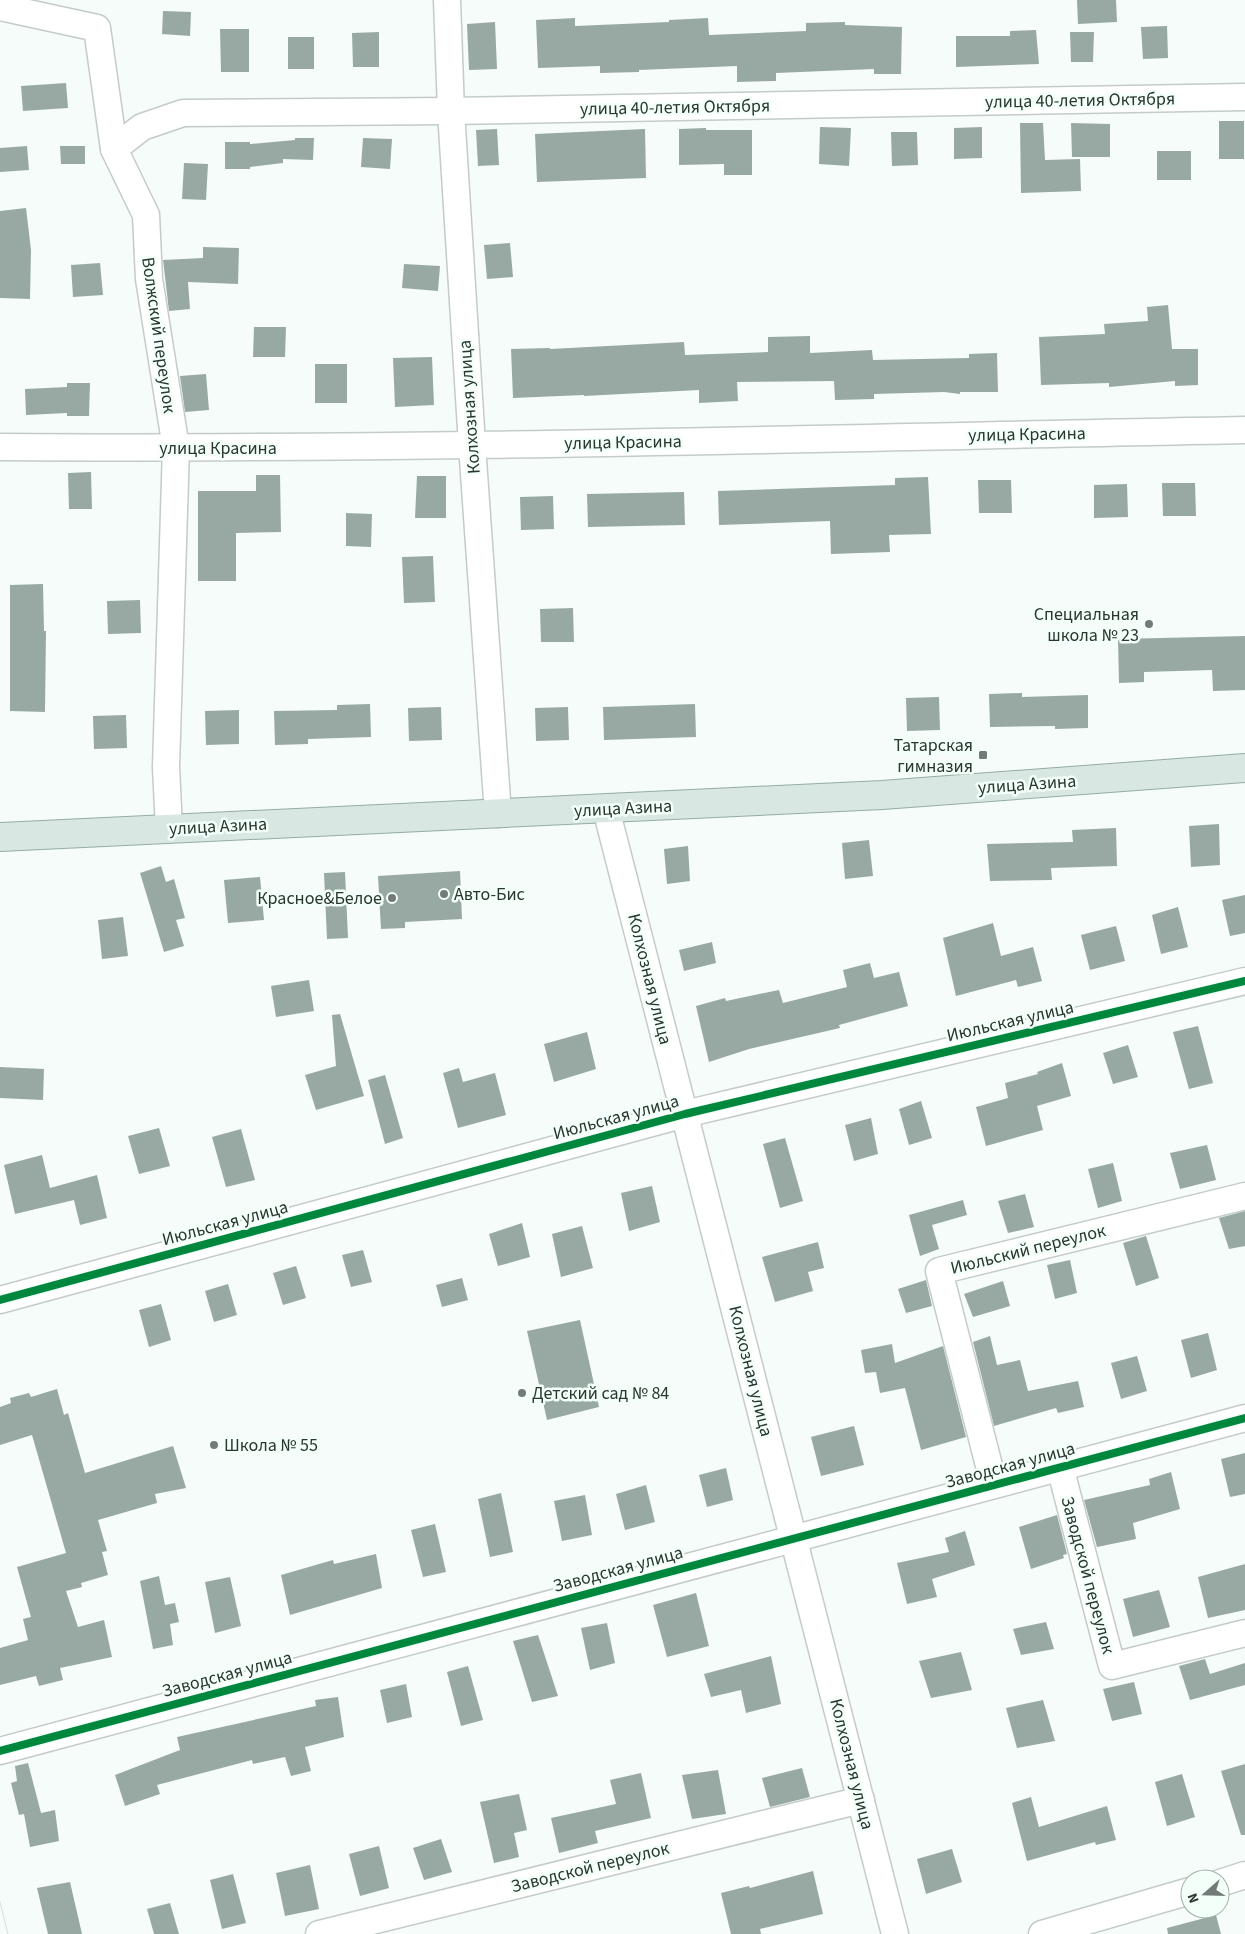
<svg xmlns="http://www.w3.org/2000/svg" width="1245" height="1934" viewBox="0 0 1245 1934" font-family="'Source Sans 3',sans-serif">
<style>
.building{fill:#98a9a3}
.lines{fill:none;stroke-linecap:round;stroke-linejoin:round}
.minor-casing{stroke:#c3ccc8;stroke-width:29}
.primary-casing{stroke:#93aca4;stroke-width:30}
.minor{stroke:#fefffe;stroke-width:26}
.primary{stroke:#d9e7e3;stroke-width:28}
.tram{stroke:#dadcda;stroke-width:1}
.cycleway-casing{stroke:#f3fff9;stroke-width:11}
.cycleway{stroke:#00873e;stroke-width:8}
.poi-dot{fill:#727b77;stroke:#f3fff9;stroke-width:2}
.labels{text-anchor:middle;stroke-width:5;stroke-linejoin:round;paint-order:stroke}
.street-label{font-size:18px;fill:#2b3631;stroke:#f3fff9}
.poi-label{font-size:18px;fill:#2b3631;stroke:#f3fff9;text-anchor:end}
</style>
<rect width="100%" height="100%" fill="#f6fcf9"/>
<!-- building -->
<g class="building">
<path d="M1077,0H1116L1117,22L1078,24Z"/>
<path d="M163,11L191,12L190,36L162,34Z"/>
<path d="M575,18V26L669,22V20L708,18L709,35L806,31V23L845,22V25L902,27L901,74H874V69L776,73V81L737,82V66L639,70V72L600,73V66L538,68L536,20Z"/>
<path d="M495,22L497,69L469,70L467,24Z"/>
<path d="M1167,26L1168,58L1143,59L1141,27Z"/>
<path d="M220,29H249V72H221Z"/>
<path d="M1036,30L1039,64L956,67V36H1010V31Z"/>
<path d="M379,32V67H353L352,33Z"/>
<path d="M1070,32H1094L1093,62H1071Z"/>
<rect x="288" y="37" width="26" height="32"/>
<path d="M66,83L68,108L23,111L21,86Z"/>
<rect x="1219" y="121" width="25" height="38"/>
<path d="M1020,123H1043L1045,160L1080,159L1081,191L1021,193Z"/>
<path d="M1071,123L1110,124V157H1072Z"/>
<path d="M820,127L851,128L849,166L819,164Z"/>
<path d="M982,127V158L954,159V128Z"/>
<path d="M706,128V130H752V175H724V164L679,165V129Z"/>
<path d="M497,129L499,165L478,166L476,130Z"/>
<path d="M645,129L646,178L537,182L535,134Z"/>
<path d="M891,132H917L918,165L892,166Z"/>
<path d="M295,138H314L313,160L283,159V163L250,167V169H225V142H250V144L295,140Z"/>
<path d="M363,138L392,139L390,169L361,167Z"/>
<path d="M27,146L29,170L0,172V148Z"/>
<path d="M60,146H85V164H61Z"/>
<rect x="1157" y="151" width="34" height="29"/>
<path d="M184,163L208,164L206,200L182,199Z"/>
<path d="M26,208L31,250L30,299L0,298V211Z"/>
<path d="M510,243L513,277L487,279L484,245Z"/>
<path d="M203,247L239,248L238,284L188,282L190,309L169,311L163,260L203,258Z"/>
<path d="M100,263L103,295L73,297L71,265Z"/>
<path d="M404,264L440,266L438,291L402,288Z"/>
<path d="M1168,305L1172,349H1198V385L1175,386V381L1109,387V383L1041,385L1039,337L1105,334L1104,324L1148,321L1147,307Z"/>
<path d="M254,327H286L285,357H253Z"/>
<path d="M810,336V353L872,350L873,360L969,358V354L997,353L998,392H960V394L944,392L874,394V399L835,400L834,381L737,382L738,401L699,403V390L584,396V395L513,398L511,349L550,348V349L684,342L685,355L768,352V337Z"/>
<path d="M432,357L434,405L395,407L393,358Z"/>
<rect x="315" y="364" width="32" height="39"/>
<path d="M206,374L209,410L185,412L180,376Z"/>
<path d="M67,383H90L89,416H67V413L26,415L25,389L67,387Z"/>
<path d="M91,472L92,509H69L68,473Z"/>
<path d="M256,475H280L281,532L236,533V581H198V491H256Z"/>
<path d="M417,476H446V518H415Z"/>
<path d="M928,477L931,534L889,535L890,552L831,554L830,521L719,525L718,491L895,485V478Z"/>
<path d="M978,480H1011L1012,513H979Z"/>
<path d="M1162,483H1195L1196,516H1163Z"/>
<path d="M1127,484L1128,517L1094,518V485Z"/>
<path d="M684,492L685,525L588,527L587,494Z"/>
<path d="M553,496L554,529L521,530L520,497Z"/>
<path d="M346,513L372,514L371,547L346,546Z"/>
<path d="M433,556L435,602L404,603L402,557Z"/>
<path d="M43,584L44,631H46L45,712L10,711V585Z"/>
<path d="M140,600L141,633L108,634L107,601Z"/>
<path d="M573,608L574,642H541L540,609Z"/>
<path d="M1245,636V690L1213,691L1212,670L1144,672V682L1119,683L1118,639Z"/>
<path d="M1022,693V697L1088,695V728L1055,729V726L990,727L989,694Z"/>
<path d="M939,697L940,730L907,731L906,698Z"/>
<path d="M370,704L371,737L308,739V744L275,745L274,711L337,710V705Z"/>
<path d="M695,704L696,737L604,740L603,707Z"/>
<path d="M441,707L442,740L409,741L408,708Z"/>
<path d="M568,707L569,740L536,741L535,708Z"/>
<path d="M239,710V744L206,745L205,711Z"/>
<path d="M126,715L127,748L94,749L93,716Z"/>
<path d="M1219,824L1220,865L1191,867L1189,826Z"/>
<path d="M1116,828L1117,866L1051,868L1052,880L990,881L987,844L1073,842L1072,830Z"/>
<path d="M869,840L873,876L845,879L842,843Z"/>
<path d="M688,846L690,881L667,884L664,849Z"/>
<path d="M161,866L166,882L174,879L185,918L176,920L184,946L164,952L140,873Z"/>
<path d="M460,871L462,919L405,922V928L381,929L378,876Z"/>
<path d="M345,872L348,938L327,939L324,873Z"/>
<path d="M260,877L264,920L228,923L224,880Z"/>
<path d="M1245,895V933L1230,936L1222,900Z"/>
<path d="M1178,907L1188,947L1161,954L1152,915Z"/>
<path d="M123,917L128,956L102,959L98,920Z"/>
<path d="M993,923L1001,956L1033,947L1042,981L1018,987L1016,980L956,996L943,938Z"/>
<path d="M1116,926L1125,961L1090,970L1081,935Z"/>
<path d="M712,942L716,963L684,971L679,950Z"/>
<path d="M870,963L874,978L899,972L908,1006L839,1025L840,1028L749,1049L709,1062L696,1006L725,998L726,1001L779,990L783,1003L847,987L843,970Z"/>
<path d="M309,980L314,1011L276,1017L271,986Z"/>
<path d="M340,1014L364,1096L316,1110L305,1075L336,1066L332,1015Z"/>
<path d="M1198,1026L1213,1083L1189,1089L1173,1032Z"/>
<path d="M587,1032L596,1069L554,1082L544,1044Z"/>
<path d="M1128,1045L1138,1077L1113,1084L1103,1053Z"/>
<path d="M1062,1063L1071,1096L1037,1106L1043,1130L986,1146L976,1107L1008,1098L1005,1083L1038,1074L1037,1072Z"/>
<path d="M0,1067L44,1069L43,1100L0,1098Z"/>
<path d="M459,1068L463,1082L495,1073L506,1115L458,1128L443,1073Z"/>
<path d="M385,1075L403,1138L385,1144L368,1080Z"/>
<path d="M921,1101L932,1138L909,1145L899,1109Z"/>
<path d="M871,1118L878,1154L854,1161L845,1125Z"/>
<path d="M159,1128L170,1166L139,1174L128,1136Z"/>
<path d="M241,1129L255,1180L226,1187L212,1137Z"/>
<path d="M785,1138L803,1201L780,1208L763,1144Z"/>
<path d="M1207,1145L1216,1180L1180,1189L1170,1153Z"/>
<path d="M42,1155L50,1188L97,1175L107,1218L80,1225L74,1200L15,1214L4,1165Z"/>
<path d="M1113,1163L1122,1201L1098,1208L1088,1169Z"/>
<path d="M652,1186L660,1222L629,1231L621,1193Z"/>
<path d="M1025,1194L1034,1227L1008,1233L998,1201Z"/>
<path d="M963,1200L967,1215L932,1225L939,1249L920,1256L909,1215Z"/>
<path d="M1245,1211V1246L1229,1249L1219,1218Z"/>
<path d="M522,1223L530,1257L498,1266L489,1234Z"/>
<path d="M582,1226L593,1268L561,1277L552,1234Z"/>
<path d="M1146,1236L1159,1278L1136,1286L1123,1243Z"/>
<path d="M818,1242L824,1268L808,1272L813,1291L775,1302L762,1257Z"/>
<path d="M363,1250L372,1282L351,1287L342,1255Z"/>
<path d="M1070,1260L1077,1293L1055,1299L1047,1265Z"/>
<path d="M296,1266L306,1298L283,1305L273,1273Z"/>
<path d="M462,1278L468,1300L442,1307L436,1285Z"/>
<path d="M926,1280L932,1306L906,1313L898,1289Z"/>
<path d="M1003,1281L1010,1306L973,1317L964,1294Z"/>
<path d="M228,1284L237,1315L214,1322L205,1291Z"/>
<path d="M161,1304L171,1340L149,1347L139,1310Z"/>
<path d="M580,1320L599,1407L547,1420L527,1331Z"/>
<path d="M1208,1333L1217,1370L1191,1378L1181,1340Z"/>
<path d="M990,1336L997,1365L1020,1360L1028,1391L1078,1381L1084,1407L1058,1413L1056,1408L994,1426L973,1342Z"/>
<path d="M892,1344L895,1363L943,1346L966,1437L921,1450L905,1388L880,1393L876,1372L865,1373L861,1350Z"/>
<path d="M1137,1356L1147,1391L1121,1399L1111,1363Z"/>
<path d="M57,1389L64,1415L68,1413L85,1473L173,1446L186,1488L155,1494L157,1503L98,1520L107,1551L102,1552L108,1575L81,1583L82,1587L66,1591L78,1627L104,1620L112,1657L60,1668L63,1680L39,1686L36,1676L0,1685V1648L28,1640L23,1619L31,1617L17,1567L66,1553L32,1435L0,1445V1407L11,1403L10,1398L29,1393L31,1397Z"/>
<path d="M854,1426L864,1465L821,1476L811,1437Z"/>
<path d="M1245,1453V1494L1230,1497L1221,1459Z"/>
<path d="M726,1468L733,1500L707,1507L699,1475Z"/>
<path d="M1171,1472L1180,1509L1133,1523L1136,1539L1097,1547L1084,1500L1150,1485L1149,1479Z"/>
<path d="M646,1485L655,1522L625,1530L616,1494Z"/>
<path d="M501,1493L513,1552L490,1557L478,1499Z"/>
<path d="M585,1495L592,1535L562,1541L554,1501Z"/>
<path d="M1057,1515L1067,1554L1063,1555L1064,1558L1031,1569L1019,1527Z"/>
<path d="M435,1524L446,1572L423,1577L411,1530Z"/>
<path d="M965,1531L975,1565L932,1579L937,1597L907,1604L897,1563L949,1552L945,1538Z"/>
<path d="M376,1554L382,1588L290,1615L281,1575L333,1560L334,1564Z"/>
<path d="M1245,1564V1610L1208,1618L1198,1577Z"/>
<path d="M159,1576L165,1605L175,1603L179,1622L170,1624L173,1645L153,1649L140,1581Z"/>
<path d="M230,1577L241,1626L215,1633L205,1582Z"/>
<path d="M1159,1590L1170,1627L1133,1637L1123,1599Z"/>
<path d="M696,1593L709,1646L667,1657L653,1605Z"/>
<path d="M1046,1622L1054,1649L1021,1655L1013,1629Z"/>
<path d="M607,1623L615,1663L590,1670L581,1628Z"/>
<path d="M538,1635L558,1696L532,1702L513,1641Z"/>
<path d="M961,1652L972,1690L931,1698L919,1661Z"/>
<path d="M771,1656L781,1704L746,1713L741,1690L711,1697L704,1674Z"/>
<path d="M1205,1659L1210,1674L1245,1663V1685L1190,1700L1179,1666Z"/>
<path d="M468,1666L483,1720L461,1726L447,1672Z"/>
<path d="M1134,1682L1142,1714L1112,1721L1103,1689Z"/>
<path d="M406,1684L412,1717L387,1723L380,1690Z"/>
<path d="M338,1697L344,1737L305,1747L311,1771L291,1776L285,1757L253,1764L252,1760L157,1785L160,1794L125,1806L115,1775L180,1750L177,1737L316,1706L315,1700Z"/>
<path d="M1043,1700L1055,1741L1017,1748L1006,1708Z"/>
<path d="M28,1763L41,1813L55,1810L59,1841L30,1847L24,1814L19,1815L11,1783L17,1781L15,1766Z"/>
<path d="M1245,1764V1835H1241L1221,1771Z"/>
<path d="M802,1768L810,1797L770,1807L762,1778Z"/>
<path d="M718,1770L726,1814L692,1819L682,1775Z"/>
<path d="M641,1773L651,1818L595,1831L598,1843L559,1853L551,1818L616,1804L610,1780Z"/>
<path d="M1182,1774L1195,1817L1167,1826L1155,1782Z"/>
<path d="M519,1794L527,1830L514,1833L519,1857L494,1863L480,1802Z"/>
<path d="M1031,1797L1039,1827L1107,1806L1116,1840L1096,1845L1095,1842L1027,1861L1012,1803Z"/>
<path d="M441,1839L452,1872L424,1880L413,1848Z"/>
<path d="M379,1846L389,1888L360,1896L349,1854Z"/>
<path d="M952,1849L962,1882L926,1894L917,1859Z"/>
<path d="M310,1865L319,1909L285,1916L276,1873Z"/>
<path d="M813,1871L823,1914L760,1929L761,1934H731L721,1893L749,1886L750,1888Z"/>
<path d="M233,1874L246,1923L222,1929L210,1880Z"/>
<path d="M70,1882L82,1934H48L37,1888Z"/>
<path d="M170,1903L179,1934H154L147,1909Z"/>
<path d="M1216,1915L1221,1934H1168L1167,1928Z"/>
</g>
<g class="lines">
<defs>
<g id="minor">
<path d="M447,0L451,111L472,445L498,814"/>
<path d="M0,7L97,28L114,149L146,215L149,279L176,448L166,767L169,829"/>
<path d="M114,149L142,127L183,113L451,111L1245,97"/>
<path d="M0,447C415,450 830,438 1245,430"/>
<path d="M606,809L895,1934"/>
<path d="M0,1300L685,1114L1245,981"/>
<path d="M1060,1467L1112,1666L1245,1633"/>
<path d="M994,1485L939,1271L1245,1196"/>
<path d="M0,1751L1245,1418"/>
<path d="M1220,1883L1245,1875"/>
<path d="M319,1934L861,1800"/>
<path d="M1042,1934L1190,1891"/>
</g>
<path id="primary" d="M0,837L882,795L1245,768"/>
</defs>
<!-- minor casing -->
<use href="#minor" class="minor-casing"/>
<!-- primary casing -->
<use href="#primary" class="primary-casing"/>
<!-- minor -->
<use href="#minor" class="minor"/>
<!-- primary -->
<use href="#primary" class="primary"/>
<!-- tram -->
<path class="tram" d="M0,1902L8,1934"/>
<defs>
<g id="cycleway">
<path d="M0,1300L685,1114L1245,981"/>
<path d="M0,1751L1245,1418"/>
</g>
</defs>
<!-- cycleway casing -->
<use href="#cycleway" class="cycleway-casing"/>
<!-- cycleway -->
<use href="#cycleway" class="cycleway"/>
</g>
<!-- markers -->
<g class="poi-dot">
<circle cx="1149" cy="624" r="5"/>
<rect x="978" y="750" width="10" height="10" rx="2.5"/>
<circle cx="444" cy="894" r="5"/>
<circle cx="392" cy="898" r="5"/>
<circle cx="522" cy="1393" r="5"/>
<circle cx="214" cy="1445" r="5"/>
</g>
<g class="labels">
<!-- street labels -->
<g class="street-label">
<text transform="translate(1080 100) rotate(-1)" y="6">улица 40-летия Октября</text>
<text transform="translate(675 107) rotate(-1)" y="6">улица 40-летия Октября</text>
<text transform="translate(159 335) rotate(82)" y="6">Волжский переулок</text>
<text transform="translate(469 407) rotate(-94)" y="6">Колхозная улица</text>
<text transform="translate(1027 434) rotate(-1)" y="6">улица Красина</text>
<text transform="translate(623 442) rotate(-1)" y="6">улица Красина</text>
<text x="218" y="454">улица Красина</text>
<text transform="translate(1027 784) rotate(-4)" y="6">улица Азина</text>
<text transform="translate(623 808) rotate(-3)" y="6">улица Азина</text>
<text transform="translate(218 826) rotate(-3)" y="6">улица Азина</text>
<text transform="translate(650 979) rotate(76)" y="6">Колхозная улица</text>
<text transform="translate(1010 1021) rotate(-13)" y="6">Июльская улица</text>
<text transform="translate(616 1117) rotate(-15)" y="6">Июльская улица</text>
<text transform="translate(225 1223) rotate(-15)" y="6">Июльская улица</text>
<text transform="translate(1028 1249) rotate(-14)" y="6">Июльский переулок</text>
<text transform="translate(751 1371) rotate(76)" y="6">Колхозная улица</text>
<text transform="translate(1010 1465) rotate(-15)" y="6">Заводская улица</text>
<text transform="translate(618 1569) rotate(-15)" y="6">Заводская улица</text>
<text transform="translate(1088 1575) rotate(75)" y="6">Заводской переулок</text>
<text transform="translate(227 1674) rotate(-15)" y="6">Заводская улица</text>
<text transform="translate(852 1764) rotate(76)" y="6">Колхозная улица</text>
<text transform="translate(590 1867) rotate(-14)" y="6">Заводской переулок</text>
</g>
<!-- poi labels -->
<g class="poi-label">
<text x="1139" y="620">Специальная<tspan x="1139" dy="21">школа № 23</tspan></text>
<text x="973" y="751">Татарская<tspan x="973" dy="21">гимназия</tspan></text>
<text x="454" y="900" text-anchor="start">Авто-Бис</text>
<text x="382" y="904">Красное&amp;Белое</text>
<text x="532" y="1399" text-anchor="start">Детский сад № 84</text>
<text x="224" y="1451" text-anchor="start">Школа № 55</text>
</g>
</g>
<!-- north arrow -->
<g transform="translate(1205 1894) rotate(250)"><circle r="24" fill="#f3fff9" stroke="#a3afa9"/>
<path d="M0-4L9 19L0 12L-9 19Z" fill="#727b77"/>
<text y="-8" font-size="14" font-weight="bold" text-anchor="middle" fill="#2b3631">N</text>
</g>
</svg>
